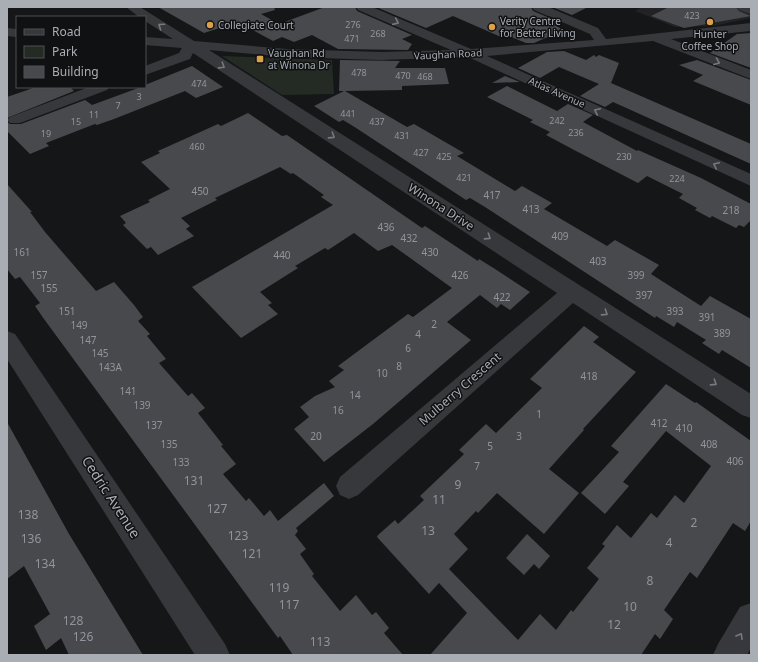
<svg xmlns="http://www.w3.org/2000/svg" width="758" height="662" viewBox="0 0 758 662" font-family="'Noto Sans',sans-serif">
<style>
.built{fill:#222224}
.green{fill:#242b24}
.building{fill:#48494c}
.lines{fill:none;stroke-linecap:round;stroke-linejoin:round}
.minor{fill:#37383b;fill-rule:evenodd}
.oneway{stroke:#76797e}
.poi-dot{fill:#dca049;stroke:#101112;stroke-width:1.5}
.labels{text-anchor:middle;stroke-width:3;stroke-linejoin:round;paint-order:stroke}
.far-number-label{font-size:9px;fill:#91959b}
.far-poi-label{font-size:10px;fill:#a9aeb5;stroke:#101112;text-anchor:start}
.far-street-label{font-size:10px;fill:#a9aeb5;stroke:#101112}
.number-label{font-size:10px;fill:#91959b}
.street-label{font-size:12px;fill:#a9aeb5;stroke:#101112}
.near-number-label{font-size:12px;fill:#91959b}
.near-street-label{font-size:14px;fill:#a9aeb5;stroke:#101112}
</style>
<rect width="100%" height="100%" fill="#151617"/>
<!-- built -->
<path class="built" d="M643,7H751V18L714,26L675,27L635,11Z"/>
<!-- green -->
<path class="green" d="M222,56L332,60L334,94L282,95Z"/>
<!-- building -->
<g class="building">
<path d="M158,7H274L275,10L261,14L279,24L325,7H355L357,11L412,35L402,39L412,44L408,50L338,49L312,35L294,42L282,37L273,41L238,22L204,33Z"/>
<path d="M376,7H531L533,11L559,22L554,25L564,30L534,43H526L506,35L501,37L453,16L426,28Z"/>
<path d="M552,7H588L572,15Z"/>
<path d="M669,7H736L739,11L751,16L684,28L651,16Z"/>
<path d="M751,33V68L710,53L737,34Z"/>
<path d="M564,51L586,60L594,55L596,57L599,55L619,63L611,83L751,144V164L613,102L605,107L580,96L599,84L559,67L540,78L518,68L547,52Z"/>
<path d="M340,60L400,61L395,68H445L449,84L402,86V90L345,91L407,127L414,124L464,153L457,156L515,191L522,186L552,203L544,209L607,246L615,240L659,265L651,274L701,306L710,296L751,319V368L722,350L719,354L702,343L706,340L677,322L674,327L656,316L655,318L485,207L470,198L466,200L353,126L343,120L339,122L314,106L344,91H339Z"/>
<path d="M697,60L751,80V105L693,81L703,75L679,65Z"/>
<path d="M192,66L223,87L196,98L185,91L114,119L97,125L95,124L46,143L49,146L30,154L7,131V122L10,124H21L85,100L92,105L141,87H145V85Z"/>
<path d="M505,76L520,82L492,83Z"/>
<path d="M507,86L557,111L568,104L593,115L583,122L637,151L638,150L701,178L751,204V220L744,227L739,225L736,228L712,216L710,218L695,210L697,208L679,198L683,194L647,176L638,183L576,151L546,135L550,132L530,122L533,120L487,97Z"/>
<path d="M36,87H70L74,91L7,118V97Z"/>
<path d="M248,113L282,136L287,135L422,228L425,226L478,261L479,259L495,269L530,292L510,310L501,304L497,308L480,295L447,322L471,340L373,424L324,462L294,429L309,417L300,407L315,396L335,387L329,381L344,370L338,366L408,314L413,317L452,288L392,245L378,251L354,233L328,250L325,248L295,266L298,268L260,292L272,303L268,305L278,314L241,338L192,287L333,205L321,197L324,195L293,173L291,174L280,167L215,198L217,200L181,218L190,226L186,229L194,236L158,255L151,247L147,249L123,225L126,223L120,216L150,202L148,200L170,189L141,162L160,153L158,151L218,124L221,126Z"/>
<path d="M7,184L32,212H30L45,232L96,291L114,282L134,305L143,317L138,321L150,334L147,336L166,359L159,363L188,396L192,393L205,408L198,413L223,445L221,446L236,464L223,474L246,501L249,498L264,516L270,510L278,521L324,483L334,496L296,528L298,531L295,535L306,549L300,554L314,574L312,576L340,611L356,595L372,615L376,612L389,628L384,633L403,655H293L280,636L278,638L44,319L35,306L40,303L20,277L15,279L7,269Z"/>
<path d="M584,326L599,337L593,342L636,372L583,429L584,430L549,469L579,493L544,534L497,493L478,513L476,511L454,534L468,549L449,569L518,640L540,614L556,630L571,610L573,612L599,579L587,568L605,546L602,544L617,525L631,538L651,513L657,518L675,495L684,503L711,466L666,431L623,482L629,486L605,514L581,493L619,452L611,446L666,384L695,403L696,402L751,441V521L745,531L733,523L697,578L690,572L664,610L673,619L660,639L655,634L641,655H430L467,613L439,583L429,594L377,537L378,535L395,520L398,524L424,500L420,496L459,459L464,454L459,450L486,424L496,433L542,388L530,379Z"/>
<path d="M7,422L69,534L143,655H69L61,638L46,650L34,626L50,614L24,566L7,579Z"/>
<path d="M527,534L550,556L539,569L534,564L524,575L506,558Z"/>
</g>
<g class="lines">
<!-- minor -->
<g class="minor">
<path d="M126,7H140L194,41L287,49L381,52L451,50L358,10L356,7H372L471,49L594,40L590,34L534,10L532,7H548L598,28L606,39L751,23V31L671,39L751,70V79L653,41L487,56L751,174V186L468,57L381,60L287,57L209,50L751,394V418L742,415L573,303L358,495L349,499L340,495L336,486L340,477L557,293L193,53L190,59L145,75V66L179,53L182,48L145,45V37L173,39L145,21V17H139Z"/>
<path d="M737,7H751V14L739,10Z"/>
<path d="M7,28L17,29V37L7,36Z"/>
<path d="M89,87H109L107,90L20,123H10L7,120L10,117Z"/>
<path d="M7,331L15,334L225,644L230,655H195L7,359Z"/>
<path d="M751,603V648L747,655H713L718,644L740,607Z"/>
</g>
</g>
<!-- one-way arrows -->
<defs><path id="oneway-chevron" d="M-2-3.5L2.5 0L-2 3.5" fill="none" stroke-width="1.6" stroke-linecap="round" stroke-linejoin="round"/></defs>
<g class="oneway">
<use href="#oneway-chevron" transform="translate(396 22) rotate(24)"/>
<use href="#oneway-chevron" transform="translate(161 26) rotate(-145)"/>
<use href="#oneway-chevron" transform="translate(717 62) rotate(21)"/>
<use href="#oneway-chevron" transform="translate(222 66) rotate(32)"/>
<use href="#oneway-chevron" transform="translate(597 111) rotate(-155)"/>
<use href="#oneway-chevron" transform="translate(332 136) rotate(33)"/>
<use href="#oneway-chevron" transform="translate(716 165) rotate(-155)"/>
<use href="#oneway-chevron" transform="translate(488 237) rotate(33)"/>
<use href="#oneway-chevron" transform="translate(605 313) rotate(33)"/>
<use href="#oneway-chevron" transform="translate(714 383) rotate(33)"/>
<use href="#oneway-chevron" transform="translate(740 636) rotate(-60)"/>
</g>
<!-- markers -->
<g class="poi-dot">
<circle cx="710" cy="22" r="4"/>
<circle cx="210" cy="25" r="4"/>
<circle cx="492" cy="27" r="4"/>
<rect x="256" y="55" width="8" height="8" rx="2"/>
</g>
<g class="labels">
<!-- far-number labels -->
<g class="far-number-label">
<text x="692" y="19">423</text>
<text x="353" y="28">276</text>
<text x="378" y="37">268</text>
<text x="352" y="42">471</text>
<text x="359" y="76">478</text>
<text x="403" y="79">470</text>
<text x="425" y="80">468</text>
<text x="199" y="87">474</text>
<text x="139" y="100">3</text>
<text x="118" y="109">7</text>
<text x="348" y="117">441</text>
<text x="94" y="118">11</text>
<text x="557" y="124">242</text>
<text x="76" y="125">15</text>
<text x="377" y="125">437</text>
<text x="576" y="136">236</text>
<text x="46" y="137">19</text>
<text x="402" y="139">431</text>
<text x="197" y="150">460</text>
<text x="421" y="156">427</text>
<text x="444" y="160">425</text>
<text x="624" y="160">230</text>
<text x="464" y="181">421</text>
<text x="677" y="182">224</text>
</g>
<!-- far-poi labels -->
<g class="far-poi-label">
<text x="500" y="25">Verity Centre<tspan x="500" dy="12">for Better Living</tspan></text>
<text x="218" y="29">Collegiate Court</text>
<text x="710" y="38" text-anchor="middle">Hunter<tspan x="710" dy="12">Coffee Shop</tspan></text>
<text x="268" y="57">Vaughan Rd<tspan x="268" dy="12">at Winona Dr</tspan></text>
</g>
<!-- far-street labels -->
<g class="far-street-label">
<text transform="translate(448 54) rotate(-3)" y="4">Vaughan Road</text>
<text transform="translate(557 92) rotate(24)" y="4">Atlas Avenue</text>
</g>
<!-- number labels -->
<g class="number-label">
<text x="200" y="195">450</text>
<text x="492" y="199">417</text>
<text x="531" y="213">413</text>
<text x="731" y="214">218</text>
<text x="386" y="231">436</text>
<text x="560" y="240">409</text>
<text x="409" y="242">432</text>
<text x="22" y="256">161</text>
<text x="430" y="256">430</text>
<text x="282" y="259">440</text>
<text x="598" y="265">403</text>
<text x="39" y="279">157</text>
<text x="460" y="279">426</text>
<text x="636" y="279">399</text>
<text x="49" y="292">155</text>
<text x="644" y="299">397</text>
<text x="502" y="301">422</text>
<text x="67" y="315">151</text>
<text x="675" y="315">393</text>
<text x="707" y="321">391</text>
<text x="434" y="328">2</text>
<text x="79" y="329">149</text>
<text x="722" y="337">389</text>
<text x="418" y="338">4</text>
<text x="88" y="344">147</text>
<text x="408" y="352">6</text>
<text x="100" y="357">145</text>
<text x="399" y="370">8</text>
<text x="110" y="371">143A</text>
<text x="382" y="377">10</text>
<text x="589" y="380">418</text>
<text x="128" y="395">141</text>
<text x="355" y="399">14</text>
<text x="142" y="409">139</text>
<text x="338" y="414">16</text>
<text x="539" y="418">1</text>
<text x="659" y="427">412</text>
<text x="154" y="429">137</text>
<text x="684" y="432">410</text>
<text x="316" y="440">20</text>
<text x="519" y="440">3</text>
<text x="169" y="448">135</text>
<text x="709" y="448">408</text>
<text x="490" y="450">5</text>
<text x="735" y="465">406</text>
<text x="181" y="466">133</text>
<text x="477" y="470">7</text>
</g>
<!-- street labels -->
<g class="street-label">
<text transform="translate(441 207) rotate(33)" y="4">Winona Drive</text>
<text transform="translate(460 389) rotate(-41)" y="4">Mulberry Crescent</text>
</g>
<!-- near-number labels -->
<g class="near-number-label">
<text x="194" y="485">131</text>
<text x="458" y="489">9</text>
<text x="439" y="504">11</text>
<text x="217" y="513">127</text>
<text x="28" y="519">138</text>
<text x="694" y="527">2</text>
<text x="428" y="535">13</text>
<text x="238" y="540">123</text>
<text x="31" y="543">136</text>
<text x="669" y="547">4</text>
<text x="252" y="558">121</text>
<text x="45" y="568">134</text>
<text x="650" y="585">8</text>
<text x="279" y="592">119</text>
<text x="289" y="609">117</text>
<text x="630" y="611">10</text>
<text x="73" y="625">128</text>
<text x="614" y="629">12</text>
<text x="83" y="641">126</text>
<text x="320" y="646">113</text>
</g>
<!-- near-street labels -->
<g class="near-street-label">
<text transform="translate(111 497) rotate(57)" y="5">Cedric Avenue</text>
</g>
</g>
<!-- border -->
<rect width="758" height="662" fill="none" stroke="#a9aeb5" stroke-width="16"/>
<!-- legend -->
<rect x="16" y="16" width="130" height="72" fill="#101112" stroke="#4d5053"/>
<rect x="24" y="29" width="20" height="6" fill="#37383b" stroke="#4d5053"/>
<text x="52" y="36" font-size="12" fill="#a9aeb5">Road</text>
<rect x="24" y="46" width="20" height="12" fill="#242b24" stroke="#4d5053"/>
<text x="52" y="56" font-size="12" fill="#a9aeb5">Park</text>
<rect x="24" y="66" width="20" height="12" fill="#48494c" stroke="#4d5053"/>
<text x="52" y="76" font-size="12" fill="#a9aeb5">Building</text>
</svg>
